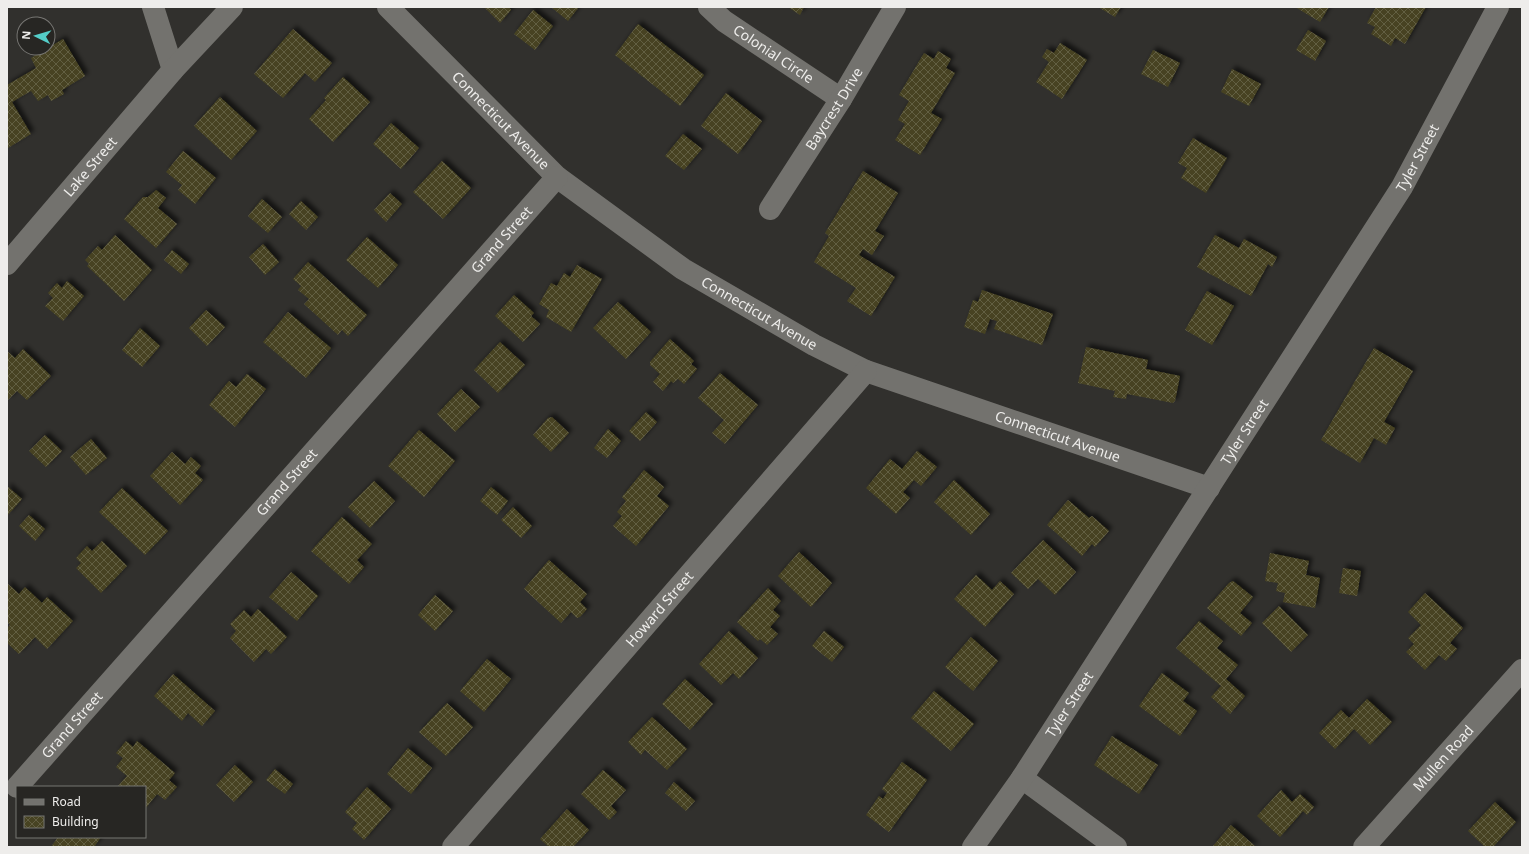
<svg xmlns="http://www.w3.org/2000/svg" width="1529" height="854" viewBox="0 0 1529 854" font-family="'Noto Sans',sans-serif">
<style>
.building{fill:url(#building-cross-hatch);filter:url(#shadow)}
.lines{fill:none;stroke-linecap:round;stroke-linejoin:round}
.minor{stroke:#73726e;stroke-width:22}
.labels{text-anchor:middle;stroke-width:3.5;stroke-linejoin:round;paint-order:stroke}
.street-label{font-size:14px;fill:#eeedeb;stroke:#272623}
</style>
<defs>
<pattern id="building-cross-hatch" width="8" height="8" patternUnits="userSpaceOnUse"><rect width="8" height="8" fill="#474322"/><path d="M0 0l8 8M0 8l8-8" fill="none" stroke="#625e42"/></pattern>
<filter id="shadow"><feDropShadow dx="3.5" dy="-3.5" stdDeviation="2" flood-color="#0009"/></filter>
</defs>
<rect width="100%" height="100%" fill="#31302d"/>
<!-- building -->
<g class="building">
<path d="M484,7H509L511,10L500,23Z"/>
<path d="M551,7H579L568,21Z"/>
<path d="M788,7H804L800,15Z"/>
<path d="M1098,7H1121L1115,17Z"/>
<path d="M1295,7H1329L1320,22Z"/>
<path d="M1376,7H1426L1405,44L1395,38L1391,46L1371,34L1375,27L1367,23Z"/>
<path d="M533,10L553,26L535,50L514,34Z"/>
<path d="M638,24L704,75L680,106L615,55Z"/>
<path d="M293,29L332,63L315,82L305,73L283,98L254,74Z"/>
<path d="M1308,30L1326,41L1315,61L1296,50Z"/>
<path d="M63,39L85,76L62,90L64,94L51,101L48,95L38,101L31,91L12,102L31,134L8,148L7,85L36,68L31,58Z"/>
<path d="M1060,43L1087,60L1062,99L1036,82L1049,62L1042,57L1047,49L1054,53Z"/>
<path d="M1153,50L1180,63L1168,87L1141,74Z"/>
<path d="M938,51L951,59L946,68L955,73L931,113L942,119L920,155L895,140L905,124L898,120L909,101L899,95L924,53L934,59Z"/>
<path d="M1232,69L1261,84L1249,106L1221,92Z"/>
<path d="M343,77L370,102L333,142L309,119L326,100L324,98Z"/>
<path d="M726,93L762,121L738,154L701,126Z"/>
<path d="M220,97L257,131L231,160L194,126Z"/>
<path d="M391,123L419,148L401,169L373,144Z"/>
<path d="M683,134L702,149L684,170L665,156Z"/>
<path d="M1193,138L1227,158L1206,193L1181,178L1187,168L1178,163Z"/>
<path d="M183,151L216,178L195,204L178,190L182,185L166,172Z"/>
<path d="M442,161L471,188L443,219L413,192Z"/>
<path d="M863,171L898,193L875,231L884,236L872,255L863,249L859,255L895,277L871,316L847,301L856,288L814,262L829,236L825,233Z"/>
<path d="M156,190L166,198L158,208L177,224L156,248L124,219L143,197H148Z"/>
<path d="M390,193L402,204L386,222L374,210Z"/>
<path d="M262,199L282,217L268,233L248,216Z"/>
<path d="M301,201L318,217L306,230L289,214Z"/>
<path d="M115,235L152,270L124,301L87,266L89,264L85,260L98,246L102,250Z"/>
<path d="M1215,235L1239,248L1244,239L1277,257L1272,267L1268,264L1251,296L1197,267Z"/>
<path d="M367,237L398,265L378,288L346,260Z"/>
<path d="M263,244L279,262L265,275L249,257Z"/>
<path d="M172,250L189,264L181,274L164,260Z"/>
<path d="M308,262L367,315L348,336L342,330L338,335L304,304L309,299L298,290L301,286L293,279Z"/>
<path d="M577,265L602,279L571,332L546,317L549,310L539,304L551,283L557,286L564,273L570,277Z"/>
<path d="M67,281L84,296L63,321L45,306L53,298L48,293L57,283L62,288Z"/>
<path d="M982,290L1053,314L1042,345L994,329L997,321L990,319L985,334L964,327L973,300L978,302Z"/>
<path d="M1207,291L1234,306L1212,345L1185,330Z"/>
<path d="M514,295L534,313L531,316L540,324L523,342L495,316Z"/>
<path d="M618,302L651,332L626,359L593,328Z"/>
<path d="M206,310L225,327L207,346L189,328Z"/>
<path d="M288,312L331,348L306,378L263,342Z"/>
<path d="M140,328L160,346L142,367L122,350Z"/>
<path d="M670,339L694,361L691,364L697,369L684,384L678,379L673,383L671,381L663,391L653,382L660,374L650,365V362Z"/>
<path d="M500,342L525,365L498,393L474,370Z"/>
<path d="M1086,347L1148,360L1146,369L1180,376L1175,401L1173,403L1127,394L1126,399L1113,397L1115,391L1078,383Z"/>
<path d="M1374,348L1413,371L1384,422L1395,428L1386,445L1374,438L1360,463L1321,440Z"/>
<path d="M23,349L51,376L27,400L17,391L7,401V351L15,358Z"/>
<path d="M720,373L758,405L725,444L712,433L724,420L698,398Z"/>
<path d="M247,374L266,389L235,427L209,405L229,381L236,387Z"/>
<path d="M461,389L480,407L455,432L437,414Z"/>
<path d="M646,412L657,422L640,441L629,431Z"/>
<path d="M552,417L569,433L551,452L533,435L548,418Z"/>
<path d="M608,429L621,441L607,458L594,448Z"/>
<path d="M419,430L455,461L424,497L388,466Z"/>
<path d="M45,435L62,451L46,467L29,451Z"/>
<path d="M91,439L107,458L86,475L70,457Z"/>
<path d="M917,451L937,467L921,486L914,480L903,492L910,498L896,514L866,488L890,459L902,469Z"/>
<path d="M172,452L185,464L191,457L201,466L195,473L203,480L180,505L150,476Z"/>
<path d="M644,470L664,487L657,496L669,506L636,546L613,526L622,516L617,512L626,501L622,497Z"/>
<path d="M954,480L990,514L971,535L934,502Z"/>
<path d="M374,481L395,501L370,528L348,507Z"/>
<path d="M7,486L22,499L7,516Z"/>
<path d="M491,487L508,501L497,515L480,501Z"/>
<path d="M122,488L168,531L145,555L99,512Z"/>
<path d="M1068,500L1089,518L1092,516L1109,531L1095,547L1092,544L1082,556L1047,525Z"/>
<path d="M513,507L532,526L521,538L501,520Z"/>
<path d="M29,515L45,529L35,541L19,526Z"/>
<path d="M342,517L372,544L357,560L364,567L349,584L311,551Z"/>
<path d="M1043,540L1076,572L1055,595L1038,579L1028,589L1011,573Z"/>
<path d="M102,541L127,566L101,593L76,568L81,563L76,558L87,546L92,551Z"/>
<path d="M799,552L832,583L811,607L778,576Z"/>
<path d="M1270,553L1309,561L1306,575L1320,578L1315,608L1283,602L1285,593L1276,591L1278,583L1265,581Z"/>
<path d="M549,560L587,594L580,602L587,609L580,617L577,618L571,612L561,623L524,589Z"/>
<path d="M1343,568L1361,571L1357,596L1339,593Z"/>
<path d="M291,572L318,596L297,621L269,597Z"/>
<path d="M976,575L992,590L1000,581L1014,594L985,627L954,599Z"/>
<path d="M1233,581L1253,597L1240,613L1252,623L1241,636L1207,608L1229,583Z"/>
<path d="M7,583L19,594L25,587L42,603L47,597L73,621L47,649L35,637L19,654L7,643V628L10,625L7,622Z"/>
<path d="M768,588L781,601L773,610L780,616L770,627L778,634L767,645L760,639L758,641L737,622Z"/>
<path d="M1425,593L1463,628L1450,643L1457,649L1446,661L1439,655L1425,670L1406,652L1414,644L1408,638L1421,625L1408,612Z"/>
<path d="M435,595L453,611L435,631L418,615Z"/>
<path d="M1279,606L1308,635L1291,652L1262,623Z"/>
<path d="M258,609L287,637L271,654L266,649L254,662L230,638L236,631L230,624L244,610L251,617Z"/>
<path d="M1199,621L1223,641L1217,648L1238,665L1226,679L1245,696L1230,714L1211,697L1221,686L1176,648Z"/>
<path d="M729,631L758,658L739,679L733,673L721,685L699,664Z"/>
<path d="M824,631L844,647L832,662L812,646Z"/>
<path d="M971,637L998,661L973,691L945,667Z"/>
<path d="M487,659L511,679L484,712L460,691Z"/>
<path d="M1162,673L1189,693L1183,701L1197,711L1180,736L1139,706Z"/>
<path d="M173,674L215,711L202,726L188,713L182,721L154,696Z"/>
<path d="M685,679L713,704L690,730L662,704Z"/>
<path d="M934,691L974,724L951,751L911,718Z"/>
<path d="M1367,699L1392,722L1370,745L1354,729L1335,749L1319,733L1341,710L1349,718Z"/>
<path d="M447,703L473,727L446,756L419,732Z"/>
<path d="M652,717L687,749L667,770L645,750L641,755L628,742Z"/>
<path d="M1112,736L1158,765L1139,794L1094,765Z"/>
<path d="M126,741L133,747L137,741L175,773L169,780L177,787L165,800L157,794L145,809V787L118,786L127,776L116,767L123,758L116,753Z"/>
<path d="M408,748L432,768L411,794L387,774Z"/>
<path d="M902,762L927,780L889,832L866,815L879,796L883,799L887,793L882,789Z"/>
<path d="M235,765L253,782L234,802L216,785Z"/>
<path d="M275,769L293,784L285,794L266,780Z"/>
<path d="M603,770L626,790L611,806L617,812L609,820L581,794Z"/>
<path d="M674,782L695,801L686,811L665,793Z"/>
<path d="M367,787L391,809L364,840L352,829L357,823L345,812Z"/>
<path d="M1281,790L1292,802L1300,794L1314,807L1307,815L1303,811L1280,837L1257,816Z"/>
<path d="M1495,802L1516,822L1493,847H1485L1468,831Z"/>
<path d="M567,809L589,830L573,847H549L540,839Z"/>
<path d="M1231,825L1256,847H1212Z"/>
<path d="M58,837H101L94,847H51Z"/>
</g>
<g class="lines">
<!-- minor -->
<g class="minor">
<path d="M153,7L173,70"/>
<path id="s1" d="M388,7L557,177L683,269L814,345L866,371L1209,488"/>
<path id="s2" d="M709,7L724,21L841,99"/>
<path id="s3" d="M770,209L841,99L895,7"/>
<path id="s4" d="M7,264L173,70L232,7"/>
<path d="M1022,778L1116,847"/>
<path id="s5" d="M17,787L557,177"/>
<path id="s6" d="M453,847L866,371"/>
<path id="s7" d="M973,847L1022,778L1402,187L1498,7"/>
<path id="s8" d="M1364,847L1522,670"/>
</g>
</g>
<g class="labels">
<!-- street labels -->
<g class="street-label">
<text dy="5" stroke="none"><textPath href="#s2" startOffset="80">Colonial Circle</textPath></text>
<text dy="5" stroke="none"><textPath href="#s3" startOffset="119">Baycrest Drive</textPath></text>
<text dy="5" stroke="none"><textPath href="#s1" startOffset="160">Connecticut Avenue</textPath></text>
<text dy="5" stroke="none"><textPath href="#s7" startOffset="820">Tyler Street</textPath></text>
<text dy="5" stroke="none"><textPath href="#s4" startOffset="128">Lake Street</textPath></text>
<text dy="5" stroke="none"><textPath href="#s5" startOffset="731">Grand Street</textPath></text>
<text dy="5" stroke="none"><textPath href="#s1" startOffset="484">Connecticut Avenue</textPath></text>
<text dy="5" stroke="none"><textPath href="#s7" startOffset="496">Tyler Street</textPath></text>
<text dy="5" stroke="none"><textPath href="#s1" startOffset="808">Connecticut Avenue</textPath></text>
<text dy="5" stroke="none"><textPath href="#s5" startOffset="407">Grand Street</textPath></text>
<text dy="5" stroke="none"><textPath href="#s6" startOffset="315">Howard Street</textPath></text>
<text dy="5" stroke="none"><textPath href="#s7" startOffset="172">Tyler Street</textPath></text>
<text dy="5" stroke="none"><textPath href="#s5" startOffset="83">Grand Street</textPath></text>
<text dy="5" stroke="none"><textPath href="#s8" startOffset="119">Mullen Road</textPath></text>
</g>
</g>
<!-- border -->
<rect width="1529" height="854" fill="none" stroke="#eeedeb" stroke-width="16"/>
<!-- legend -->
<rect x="16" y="786" width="130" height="52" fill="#272623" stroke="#777673"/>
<rect x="24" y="799" width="20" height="6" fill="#73726e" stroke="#777673"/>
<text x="52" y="806" font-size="12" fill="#eeedeb">Road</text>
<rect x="24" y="816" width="20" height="12" fill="url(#building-cross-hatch)" stroke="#777673"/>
<text x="52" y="826" font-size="12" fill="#eeedeb">Building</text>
<!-- north arrow -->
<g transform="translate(36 36) rotate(275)"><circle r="19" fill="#272623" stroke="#777673"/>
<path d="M0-3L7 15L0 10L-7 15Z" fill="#54cdc8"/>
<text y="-6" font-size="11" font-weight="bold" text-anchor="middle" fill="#eeedeb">N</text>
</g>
</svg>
